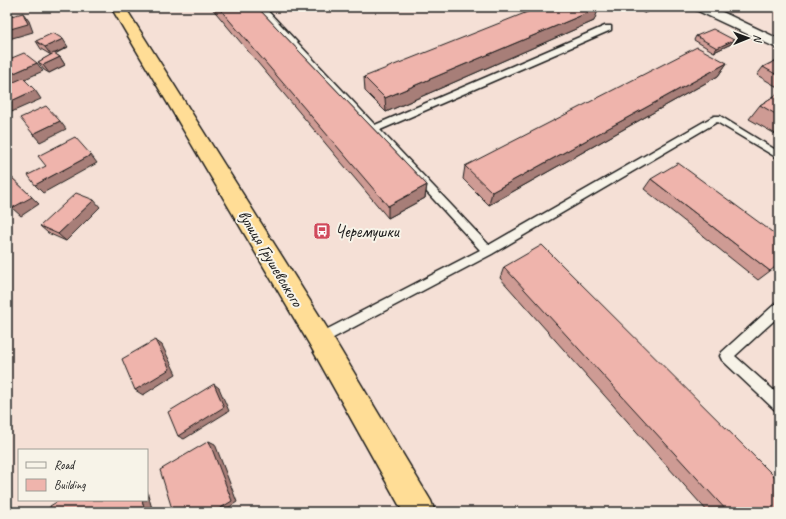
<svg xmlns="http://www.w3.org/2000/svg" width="786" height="519" viewBox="0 0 786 519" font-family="Caveat,sans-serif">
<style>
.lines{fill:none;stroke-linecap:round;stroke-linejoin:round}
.service-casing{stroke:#1c1c1c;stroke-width:3}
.tertiary-casing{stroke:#1c1c1c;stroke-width:3}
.trunk-casing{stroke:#1c1c1c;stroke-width:3}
.service{fill:#f7f3e8;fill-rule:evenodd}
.tertiary{fill:#f7f3e8;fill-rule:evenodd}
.trunk{fill:#ffdd96;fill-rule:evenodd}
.wall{fill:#ce9b94;stroke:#1c1c1c}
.shaded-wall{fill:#a77e78;stroke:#1c1c1c}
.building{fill:#efb4ac;stroke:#1c1c1c}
.labels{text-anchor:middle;stroke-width:4;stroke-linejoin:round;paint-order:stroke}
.poi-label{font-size:17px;fill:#1c1c1c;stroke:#f7f3e8;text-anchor:start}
.street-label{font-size:17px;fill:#1c1c1c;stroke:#f7f3e8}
</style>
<rect width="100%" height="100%" fill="#f5e0d6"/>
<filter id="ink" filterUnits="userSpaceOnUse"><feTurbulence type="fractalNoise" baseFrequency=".025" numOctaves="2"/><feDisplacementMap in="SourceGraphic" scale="8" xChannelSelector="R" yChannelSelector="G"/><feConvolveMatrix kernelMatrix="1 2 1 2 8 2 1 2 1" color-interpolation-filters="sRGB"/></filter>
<g filter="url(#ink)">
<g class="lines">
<defs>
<g id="service">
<path d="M257,7H264L375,125L605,26H611V30L380,130L489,245L714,116H720L779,152V159L717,122L492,254L320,345L316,343L314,339L316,335L480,250Z"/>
<path d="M779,303V316L735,356L779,395V411L774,409L722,360L720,356L722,352L775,304Z"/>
</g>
<path id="tertiary" d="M694,7H712L779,39V49L696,10Z"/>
<path id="trunk" d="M111,7H125L329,331L431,501L435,512H403L311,347Z"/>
</defs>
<!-- service casing -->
<use href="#service" class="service-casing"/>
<!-- tertiary casing -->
<use href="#tertiary" class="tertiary-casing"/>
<!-- trunk casing -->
<use href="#trunk" class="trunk-casing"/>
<!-- service -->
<use href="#service" class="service"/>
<!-- tertiary -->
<use href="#tertiary" class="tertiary"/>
<!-- trunk -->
<use href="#trunk" class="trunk"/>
</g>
<!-- wall -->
<g class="wall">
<path d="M211,7H257L427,185L425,198L388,218Z"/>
<path d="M634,7H659L644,13Z"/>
<path d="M594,21L386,112L365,91L364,77Z"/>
<path d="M696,36L734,40L731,44L714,52L694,40Z"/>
<path d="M36,41L68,47L55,54L60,57L65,65L49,73L44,70L38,62L51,55L41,49Z"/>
<path d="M779,59V88L757,75L763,67Z"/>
<path d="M727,63L718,76L489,205L463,179L465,166Z"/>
<path d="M779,93V136L749,119L760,105Z"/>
<path d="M651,179L770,271L758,280L644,189Z"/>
<path d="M100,207L66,241L48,233L40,226Z"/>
<path d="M504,267L779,512H708L500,278Z"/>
</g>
<!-- shaded-wall -->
<g class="shaded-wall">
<path d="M651,7H659L644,13L646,9Z"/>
<path d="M599,8L594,21L386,112L385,98Z"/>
<path d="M23,13L29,21L33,32L9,39L7,36V30Z"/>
<path d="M63,39L68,47L51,55L45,47Z"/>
<path d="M734,40L731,44L714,52L717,48Z"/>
<path d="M60,57L65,65L49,73L43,65Z"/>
<path d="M37,63L43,71L7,87V76Z"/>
<path d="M727,63L718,76L489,205L492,192Z"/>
<path d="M35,90L41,99L7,114V103Z"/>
<path d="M60,121L66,129L40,142L33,134Z"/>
<path d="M91,155L97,163L43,193L35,185Z"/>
<path d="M7,173L39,204L21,216L12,208Z"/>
<path d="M427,185L425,198L388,218V206Z"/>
<path d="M94,200L100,207L66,241L58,234Z"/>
<path d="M155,340L162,345L176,374L143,395L135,390Z"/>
<path d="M214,384L219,388L229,411L184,439L178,436Z"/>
<path d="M209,441L215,444L237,502L222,512H214Z"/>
<path d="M147,491L153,512H145L142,500H147Z"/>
</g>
<!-- building -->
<g class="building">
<path d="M218,7H257L427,185L388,206Z"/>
<path d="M540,7H598L599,8L385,98L364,77Z"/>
<path d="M644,7H651L646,9Z"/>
<path d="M23,13L28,24L7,30V17Z"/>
<path d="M713,29L734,40L717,48L696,36Z"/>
<path d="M53,33L63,39L45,47L36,41Z"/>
<path d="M697,47L727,63L492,192L465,166Z"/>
<path d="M24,53L37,63L7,76V65L9,64L7,63V60Z"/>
<path d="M54,53L60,57L43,65L38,62Z"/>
<path d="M779,59V76L763,67Z"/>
<path d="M23,78L35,90L7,103V85Z"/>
<path d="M779,93V116L760,105Z"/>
<path d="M46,106L60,121L33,134L20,118Z"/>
<path d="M75,137L91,155L35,185L28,175L46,166L38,156Z"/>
<path d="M678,163L779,237V264L770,271L651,179Z"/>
<path d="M7,173L32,197L12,208L7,203Z"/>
<path d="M76,193L94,200L58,234L40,226Z"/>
<path d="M542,245L779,481V512H728L504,267Z"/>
<path d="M155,340L170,369L135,390L122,359Z"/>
<path d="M214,384L224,407L178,436L168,412Z"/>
<path d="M209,441L232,501L214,512H173L160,470Z"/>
<path d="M60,500H142L145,512H51L50,506Z"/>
</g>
</g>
<!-- icons -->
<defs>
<symbol id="bus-square" viewBox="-11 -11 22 22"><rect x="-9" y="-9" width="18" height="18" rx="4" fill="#d1495b" stroke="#f7f3e8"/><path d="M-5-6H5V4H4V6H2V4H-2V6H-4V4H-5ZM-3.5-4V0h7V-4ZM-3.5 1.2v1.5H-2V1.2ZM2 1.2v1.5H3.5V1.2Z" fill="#fff"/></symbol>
</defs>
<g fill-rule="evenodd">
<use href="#bus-square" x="312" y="221" width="20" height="20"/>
</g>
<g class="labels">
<!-- poi labels -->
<g class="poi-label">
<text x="335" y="237">Черемушки</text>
</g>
<!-- street labels -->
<g class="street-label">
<text transform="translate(271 258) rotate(59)" y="6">вулиця Грушевського</text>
</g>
</g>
<!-- margin -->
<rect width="786" height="519" fill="none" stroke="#f7f3e8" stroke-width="24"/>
<rect x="12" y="12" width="762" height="495" fill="none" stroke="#1c1c1c" stroke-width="1.5" filter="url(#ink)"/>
<!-- legend -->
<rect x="18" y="449" width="130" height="52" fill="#f7f3e8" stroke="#9f9d96"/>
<rect x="26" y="462" width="20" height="6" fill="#f7f3e8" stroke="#9f9d96"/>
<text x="54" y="469" font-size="12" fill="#1c1c1c">Road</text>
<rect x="26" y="479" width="20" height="12" fill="#efb4ac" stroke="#9f9d96"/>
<text x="54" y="489" font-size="12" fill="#1c1c1c">Building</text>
<!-- north arrow -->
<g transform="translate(748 38) rotate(89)" stroke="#f7f3e8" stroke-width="3" paint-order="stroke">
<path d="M0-3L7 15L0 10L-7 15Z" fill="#1c1c1c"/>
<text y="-6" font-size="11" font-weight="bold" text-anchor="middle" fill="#1c1c1c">N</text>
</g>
</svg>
